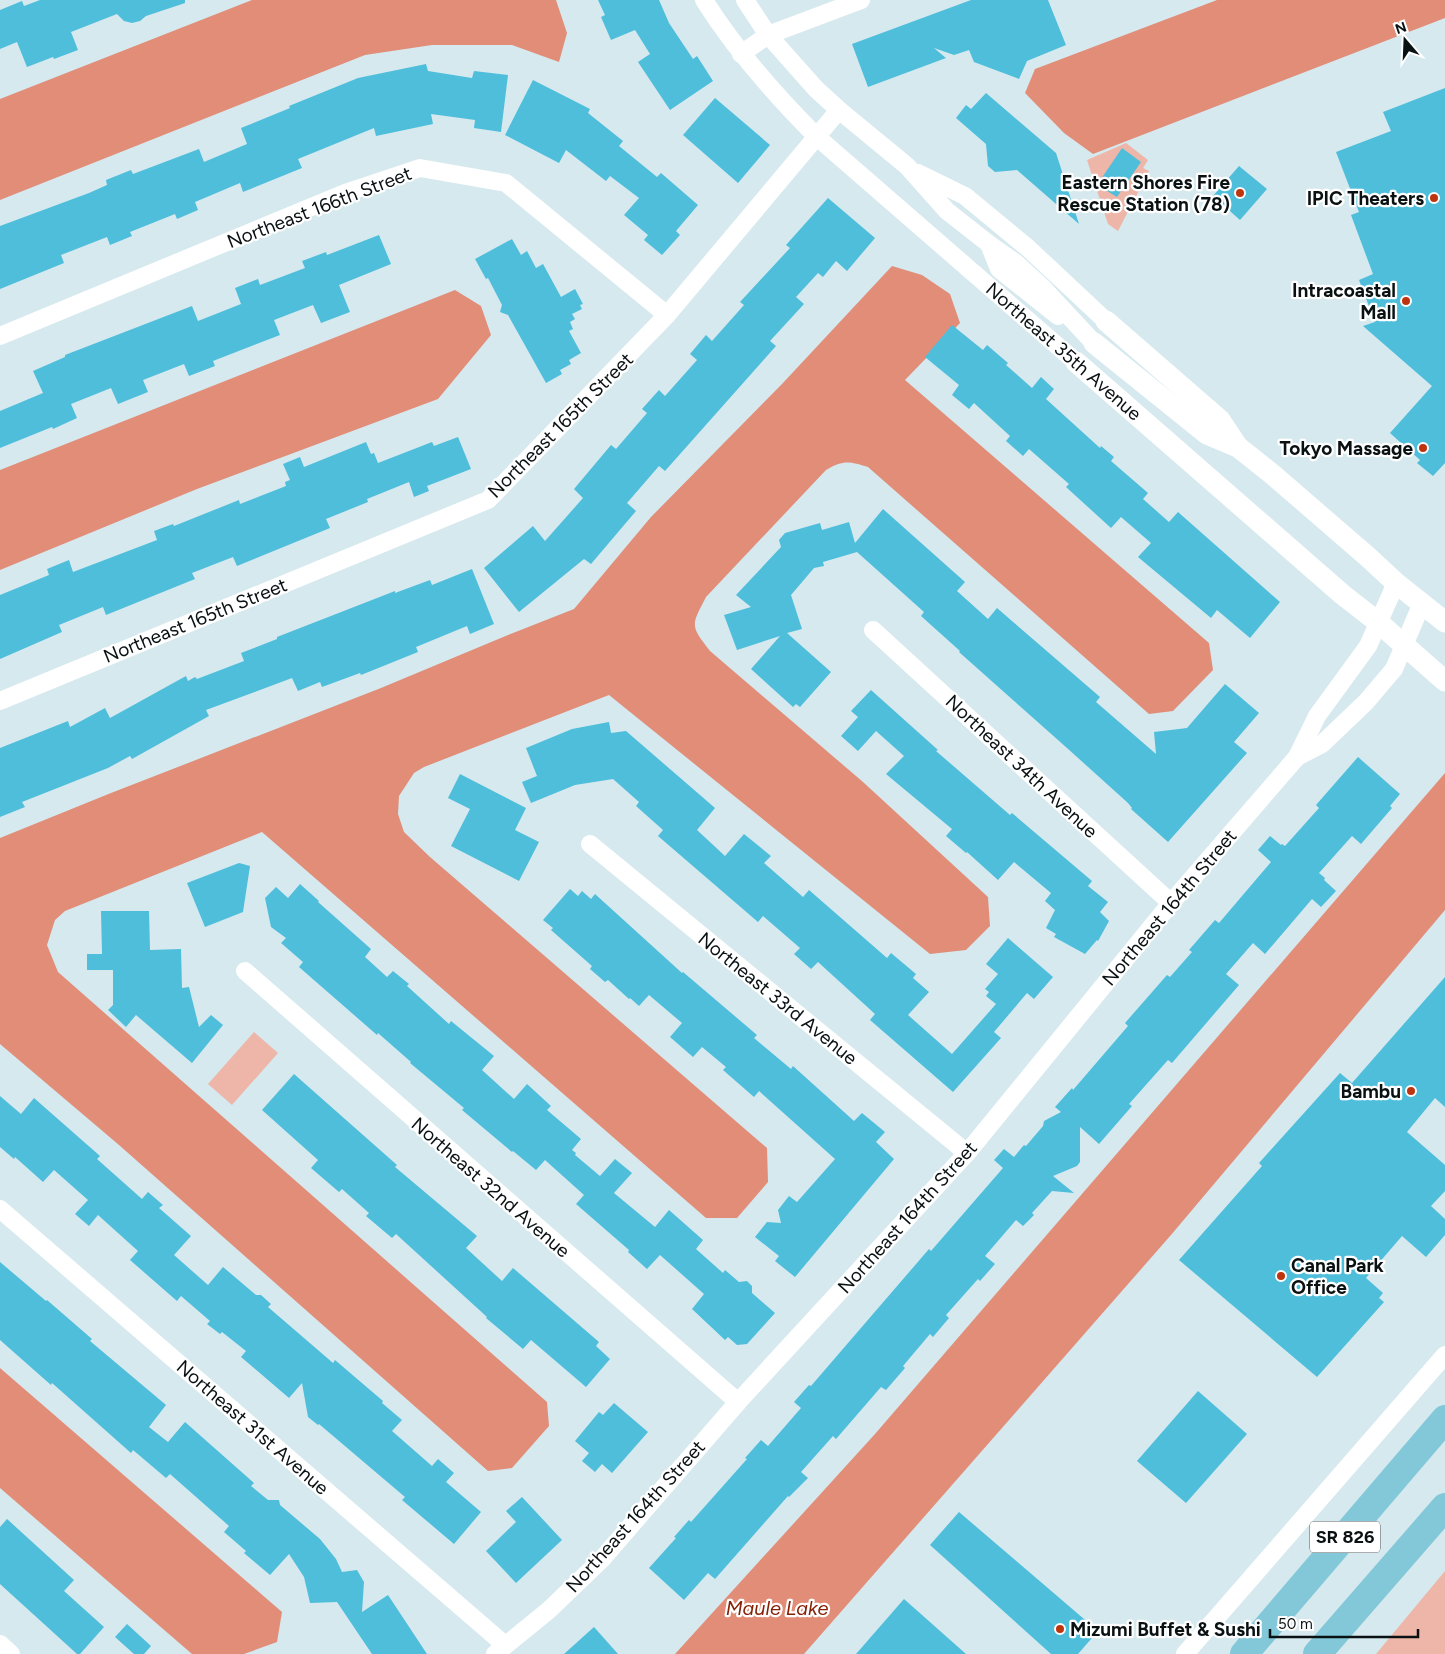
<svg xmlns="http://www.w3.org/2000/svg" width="1445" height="1654" viewBox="0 0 1445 1654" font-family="Figtree,sans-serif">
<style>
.green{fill:#eeb6a8}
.water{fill:#e18d78}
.building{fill:#4ebedb}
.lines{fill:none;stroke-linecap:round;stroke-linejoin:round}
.minor{stroke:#fff;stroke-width:18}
.tertiary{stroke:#fff;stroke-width:21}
.primary{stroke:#83c8d8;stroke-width:28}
.poi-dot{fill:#bd340f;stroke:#fff;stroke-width:2}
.labels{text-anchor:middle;stroke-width:4.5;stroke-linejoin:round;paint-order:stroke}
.shield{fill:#fff;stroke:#54585a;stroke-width:1}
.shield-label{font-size:18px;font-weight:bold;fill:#0a1113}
.poi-label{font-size:19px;font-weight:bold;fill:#0a1113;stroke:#fff;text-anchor:end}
.street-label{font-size:19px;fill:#0a1113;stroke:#fff}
.water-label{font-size:20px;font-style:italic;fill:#842107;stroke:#fff}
</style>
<rect width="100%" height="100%" fill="#d5e9ef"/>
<!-- green -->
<g class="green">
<path d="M1126,143L1148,160L1143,168L1149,171L1118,231L1108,224L1087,160Z"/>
<path d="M254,1032L278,1053L232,1105L208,1084Z"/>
<path d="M1445,1571V1654H1376Z"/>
</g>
<!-- water -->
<g class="water">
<path d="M252,0H556L567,33L559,62L512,45H432L365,55L0,200V99Z"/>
<path d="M1217,0H1445V18L1093,154L1064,133L1025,93L1035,69Z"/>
<path d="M892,266L922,275L950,294L960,323L905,380L1209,643L1213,670L1173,711L1149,714L868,467C849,461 843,460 826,470L706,597C691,626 690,625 710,651L863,782L988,897L990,926L966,950L930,954L609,695L424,767L414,773L399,796L398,814L404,832L430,857L767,1148L768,1182L737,1218H706L262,832L65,911L55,920L47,945L58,972L547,1402L549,1426L512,1468L488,1471L119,1145L0,1044V838L111,793L381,688L508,635L574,609L651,517L782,384Z"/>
<path d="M455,290L481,306L491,335L438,399L197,489L0,570V470Z"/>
<path d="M1445,773V910L1171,1235L804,1654H675L875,1434Z"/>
<path d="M0,1368L282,1612L277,1642L244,1654H192L0,1488Z"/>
</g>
<!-- building -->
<g class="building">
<path d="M40,0H185V3L146,16L140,21L132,23L124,21L117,14L71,32L78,50L54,59L53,57L27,67L17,42L0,49V10L22,1L24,6Z"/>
<path d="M598,0H659L669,23L693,59L697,56L713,81L670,110L638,62L650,54L635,30L611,40L601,17L605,15Z"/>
<path d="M971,0H1048L1066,45L1027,61L1019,79L974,62L969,50L954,55L934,48L946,58L868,87L852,44Z"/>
<path d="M426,64L428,71L472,78L474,71L508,75L501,132L474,128L475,120L431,114L433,124L376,136L374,128L298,159L302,168L243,192L240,183L195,202L198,210L177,219L175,214L130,232L132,236L110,245L107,237L61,255L64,263L0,289V226L89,193L107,185L106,180L131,170L133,174L199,149L204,162L247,144L241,128L290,108L289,106L358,78Z"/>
<path d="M533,80L590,109L588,113L623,141L619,146L657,177L661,173L698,205L676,231L680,235L662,255L644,240L648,235L624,215L639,198L610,176L606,181L566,150L559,163L505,135Z"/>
<path d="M1445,88V463L1433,476L1417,463L1420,460L1390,433L1432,386L1363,326L1375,322L1359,280L1373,274L1351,215L1359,212L1336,152L1391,131L1383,112Z"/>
<path d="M986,93L1056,153L1079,224L1017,170L995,172L988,166L986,144L956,118L966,105L971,109Z"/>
<path d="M715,98L770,145L738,183L683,135Z"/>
<path d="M1122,148L1141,162L1117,197L1097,185Z"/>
<path d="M1239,166L1267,189L1240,220L1213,196Z"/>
<path d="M828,198L875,238L847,271L836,261L823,277L818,273L796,297L804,304L770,341L776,346L665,471L659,466L627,503L636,511L591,564L584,559L519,612L484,568L533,526L545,541L583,498L574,489L611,445L616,449L647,413L642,409L659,390L665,396L697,360L690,354L706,335L712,341L744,305L740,302L790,248L786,245Z"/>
<path d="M379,235L391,264L339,285L350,312L321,323L313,305L274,320L280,335L213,361L215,366L189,376L184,364L143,380L148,392L118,404L111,388L71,404L77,418L53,429L52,427L0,448V411L43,393L33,371L65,357V355L192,306L198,321L241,304L235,288L258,279L260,285L305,268L302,261L326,252L327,255Z"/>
<path d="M512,239L521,255L527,251L536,268L543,264L561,297L575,289L583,304L580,305L582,309L572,314L575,319L570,322L573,329L569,331L581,353L569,360L571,364L560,370L562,374L546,383L508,315L500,312L502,305L488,278L486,279L475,259Z"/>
<path d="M952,325L983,350L987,345L1008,363L1006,365L1032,388L1041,377L1054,389L1046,399L1100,448L1101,446L1114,457L1111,461L1148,493L1143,499L1169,522L1178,512L1280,602L1250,638L1217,610L1211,618L1138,557L1151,543L1121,517L1111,528L1066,487L1069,484L1029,449L1023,456L1006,441L1010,436L974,403L969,409L952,395L959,385L925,357Z"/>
<path d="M458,437L471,469L427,486L429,491L414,497L409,482L367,499L368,502L326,519L330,528L237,566L233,557L192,573L195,579L106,615L103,607L59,625L62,632L0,659V595L49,575L47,569L69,560L73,572L157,540L154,531L173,524L174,526L239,500L240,504L286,486L285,482L290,480L283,464L300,457L304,467L366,442L371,454L374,453L378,463L432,442L434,446Z"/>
<path d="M883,509L965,582L957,591L988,619L997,608L1100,697L1096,702L1156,754L1154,732L1187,728L1225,684L1259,713L1234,742L1247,753L1168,842L1131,809L1132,808L1128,803L1067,748L959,652L960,651L921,616L924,612L857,552L823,562L824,566L814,568L791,595L802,629L787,633L831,672L800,707L796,704L793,707L751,669L780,636L737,650L724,615L751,607L736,595L781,547L779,540L785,533L820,523L822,530L849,522L855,543Z"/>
<path d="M472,569L494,624L470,634L467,626L416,647L418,652L361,675L360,673L322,687L320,682L298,691L292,678L206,710L209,716L132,759L130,756L108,768L22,802L25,807L0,817V748L68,721L70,727L105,708L110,718L186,676L188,681L195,677L197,679L244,661L241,653L277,639V637L395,591V593L430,580L432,585Z"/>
<path d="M871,690L938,750L936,751L1010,815L1012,813L1092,881L1088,886L1108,902L1100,912L1109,921L1098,941L1097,940L1085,954L1054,937L1056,934L1046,928L1055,910L1045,901L1051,893L1014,862L998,880L967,852L966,853L946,836L952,829L886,774L904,756L876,731L858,751L841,736L858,717L851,711Z"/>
<path d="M609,722L611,733L626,731L715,808L697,830L725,856L744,834L771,856L764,863L803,897L809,890L887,958L891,953L916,974L913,978L929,992L908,1015L952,1054L996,1004L986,996L989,992L985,989L998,974L986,964L1008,938L1053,977L1034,999L1027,993L994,1032L1001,1038L953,1092L870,1020L875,1014L818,962L811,969L794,954L800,948L763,916L758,922L658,836L663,830L636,806L639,802L613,779L575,785L531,803L522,782L537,776L526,748L572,729Z"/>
<path d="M1358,757L1400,794L1390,806L1392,808L1361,844L1352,836L1319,873L1325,878L1324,880L1336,891L1321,907L1312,899L1265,954L1253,943L1226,974L1239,985L1172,1063L1168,1060L1129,1104L1132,1106L1099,1144L1080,1127V1162L1077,1166L1053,1176L1074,1193L1052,1191L1032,1213L1034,1215L1023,1226L1016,1220L985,1256L995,1264L980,1281L978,1279L946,1315L949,1318L933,1337L930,1334L903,1366L905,1368L886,1390L881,1387L836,1439L833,1436L801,1472L808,1478L789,1497L788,1496L715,1579L708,1573L684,1600L649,1568L676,1538L674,1537L689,1520L691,1522L747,1459L745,1458L761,1440L768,1446L801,1408L794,1402L809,1385L811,1386L929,1249L931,1251L1003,1168L994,1160L1004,1149L1014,1157L1024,1145L1026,1146L1043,1126L1044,1121L1061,1112L1055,1107L1072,1088L1073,1090L1128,1026L1125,1023L1167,975L1170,977L1192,952L1189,950L1215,920L1219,923L1271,862L1258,850L1270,836L1281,845L1282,844L1285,846L1319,808L1316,805Z"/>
<path d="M460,774L526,808L515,830L539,842L519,881L451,846L470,809L448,798Z"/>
<path d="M239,863L250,866L243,912L205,927L187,883Z"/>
<path d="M300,884L319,901L318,902L371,949L365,957L387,977L393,971L409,984L407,986L449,1024L451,1021L494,1056L482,1070L514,1099L527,1084L551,1106L547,1110L581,1139L572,1150L576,1153L575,1155L600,1176L615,1159L632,1173L614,1193L655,1227L669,1210L703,1240L696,1249L723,1273L725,1270L739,1282L747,1281L752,1286V1293L775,1313L747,1344L737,1345L728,1337L725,1340L692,1309L704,1294L660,1255L647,1269L628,1252L629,1250L576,1204L584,1195L545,1160L536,1170L513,1151L512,1152L462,1110L464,1108L410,1063L411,1062L378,1033L377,1035L299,967L303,962L281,943L286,938L271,927L265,898L276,887L288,898Z"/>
<path d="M570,889L578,896L582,891L591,899L595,894L682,973L683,972L757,1035L754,1038L791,1069L793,1066L854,1121L862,1113L885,1132L876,1142L894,1159L795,1277L775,1261L779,1256L755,1237L767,1222L781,1223L778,1210L789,1196L797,1202L835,1159L759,1091L754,1097L723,1070L726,1067L702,1047L693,1057L670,1037L682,1023L649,995L639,1006L630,998L629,999L608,980L605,982L590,969L592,966L551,930L553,928L543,920Z"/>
<path d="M101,911H149L150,950L181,949L182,988L189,987L199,1027L211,1015L223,1025L192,1063L136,1015L126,1027L108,1010L113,1005V970H87V954H102Z"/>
<path d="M1445,977V1107L1435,1098L1407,1132L1445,1165V1191L1431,1206L1445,1219V1235L1426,1257L1402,1236L1366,1278L1383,1293L1379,1298L1384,1302L1317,1377L1179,1260L1262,1166L1259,1163L1340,1073L1352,1083Z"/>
<path d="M294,1074L397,1165L395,1167L477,1236L466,1248L502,1281L513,1268L599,1342L596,1346L610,1359L586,1387L531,1340L523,1349L486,1318L487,1317L396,1234L392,1238L366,1216L369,1213L342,1189L339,1192L311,1168L318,1160L262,1110Z"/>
<path d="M0,1096L21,1114L34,1098L100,1156L97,1159L142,1199L148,1192L163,1205L159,1208L191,1236L174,1255L208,1285L223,1267L256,1295H261L271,1304L268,1307L333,1363L335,1360L383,1401L382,1403L402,1420L392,1431L432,1466L438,1459L454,1473L446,1482L481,1512L454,1544L402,1500L405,1497L319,1424L318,1425L308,1417L302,1383L289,1398L241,1357L246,1351L222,1332L220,1334L207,1324L210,1321L181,1296L177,1301L130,1260L138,1251L98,1215L89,1226L75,1214L88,1200L54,1170L43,1182L15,1157L14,1159L0,1147Z"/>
<path d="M0,1262L46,1301L47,1300L92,1339L90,1341L166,1405L149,1427L168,1442L185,1422L254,1483L251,1486L268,1500H279L280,1505L320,1539L336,1559L342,1572L357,1570L364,1582L362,1612L388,1595L427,1654H372L337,1602L310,1603L304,1577L289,1554L270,1575L244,1553L246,1551L224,1532L229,1526L170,1474L166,1478L133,1450L131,1453L52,1383L51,1385L0,1340Z"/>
<path d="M1198,1391L1247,1434L1186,1503L1137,1461Z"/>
<path d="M614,1403L648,1432L612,1473L602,1464L595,1472L582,1461L589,1453L575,1441L599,1412L603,1415Z"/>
<path d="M522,1497L562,1540L516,1583L486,1551L516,1522L506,1511Z"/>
<path d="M959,1512L1098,1631L1078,1654H1051L930,1545Z"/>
<path d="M7,1519L74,1580L64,1591L104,1627L80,1654H77L0,1584V1527Z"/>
<path d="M904,1599L966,1654H856Z"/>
<path d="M127,1624L151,1646L144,1654H134L115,1637Z"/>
<path d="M594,1627L618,1654H564Z"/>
</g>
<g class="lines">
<!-- minor -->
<g class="minor">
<path d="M704,0C736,51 775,95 817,137L1076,362"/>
<path d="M745,0L768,35L816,89L839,110L907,166L947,211L989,244L1016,263L1041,286L1094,343"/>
<path d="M741,54L768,35L861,0"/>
<path d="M918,173L965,196L1028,248L1106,321"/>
<path d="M989,244L999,269L1058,316"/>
<path d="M0,336L345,193L420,168L506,183L667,315"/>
<path d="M873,630L1171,903"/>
<path d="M0,701L488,500L667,315L839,110"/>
<path d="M1297,757L1322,744L1366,702L1394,669L1422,603"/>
<path d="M590,844L967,1153"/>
<path d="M245,971L738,1402"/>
<path d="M0,1209L505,1645"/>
<path d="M0,1644L11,1654"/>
<path d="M495,1654L549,1610L602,1559L738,1402L967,1153L1171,903L1297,757L1317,716L1368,646L1396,583"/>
<path d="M1185,1654L1445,1355"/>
</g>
<!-- tertiary -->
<g class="tertiary">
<path d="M1106,321L1220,420L1238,447"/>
<path d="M1094,343L1207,434L1238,447L1272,474L1368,557L1396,583L1445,622"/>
<path d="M1076,362L1343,595L1379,623L1445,681"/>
</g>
<!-- primary -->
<g class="primary">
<path d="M1244,1654L1445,1419"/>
<path d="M1317,1654L1445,1507"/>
</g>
</g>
<!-- markers -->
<g class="poi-dot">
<circle cx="1240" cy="193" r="5"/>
<circle cx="1434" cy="198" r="5"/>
<circle cx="1406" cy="301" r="5"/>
<circle cx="1423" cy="448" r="5"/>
<circle cx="1411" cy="1091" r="5"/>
<circle cx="1281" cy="1276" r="5"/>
<circle cx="1060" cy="1629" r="5"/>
</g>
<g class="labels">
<!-- shield labels -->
<rect class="shield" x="1310" y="1521.5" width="70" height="31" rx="4"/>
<g class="shield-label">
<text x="1345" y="1543">SR 826</text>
</g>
<!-- poi labels -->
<g class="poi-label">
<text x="1230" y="189">Eastern Shores Fire<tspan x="1230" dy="22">Rescue Station (78)</tspan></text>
<text x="1424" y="205">IPIC Theaters</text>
<text x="1396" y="297">Intracoastal<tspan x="1396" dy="22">Mall</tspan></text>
<text x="1413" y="455">Tokyo Massage</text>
<text x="1401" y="1098">Bambu</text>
<text x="1291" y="1272" text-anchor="start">Canal Park<tspan x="1291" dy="22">Office</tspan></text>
<text x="1070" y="1636" text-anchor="start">Mizumi Buffet &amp; Sushi</text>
</g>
<!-- street labels -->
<g class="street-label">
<text transform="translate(319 207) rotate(-21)" y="7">Northeast 166th Street</text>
<text transform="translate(1064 351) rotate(41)" y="7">Northeast 35th Avenue</text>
<text transform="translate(560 425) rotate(-45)" y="7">Northeast 165th Street</text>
<text transform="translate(195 620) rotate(-22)" y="7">Northeast 165th Street</text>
<text transform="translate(1022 766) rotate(43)" y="7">Northeast 34th Avenue</text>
<text transform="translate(1169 907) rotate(-50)" y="7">Northeast 164th Street</text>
<text transform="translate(778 998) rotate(39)" y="7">Northeast 33rd Avenue</text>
<text transform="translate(491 1187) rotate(41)" y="7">Northeast 32nd Avenue</text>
<text transform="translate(907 1217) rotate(-48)" y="7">Northeast 164th Street</text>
<text transform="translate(253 1427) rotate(41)" y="7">Northeast 31st Avenue</text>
<text transform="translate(635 1516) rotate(-48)" y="7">Northeast 164th Street</text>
</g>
<!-- water labels -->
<g class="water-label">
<text x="777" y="1615">Maule Lake</text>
</g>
</g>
<!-- north arrow -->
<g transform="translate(1405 40) rotate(341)" stroke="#ffffff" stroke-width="4" paint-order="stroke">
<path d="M0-4L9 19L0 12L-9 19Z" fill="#0a1113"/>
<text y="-8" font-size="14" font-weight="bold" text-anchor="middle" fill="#0a1113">N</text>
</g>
<!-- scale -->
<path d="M1270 1629v8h148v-8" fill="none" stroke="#0a1113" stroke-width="2.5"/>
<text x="1278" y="1629" font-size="15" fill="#0a1113" stroke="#ffffff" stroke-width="4" paint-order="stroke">50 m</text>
</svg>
